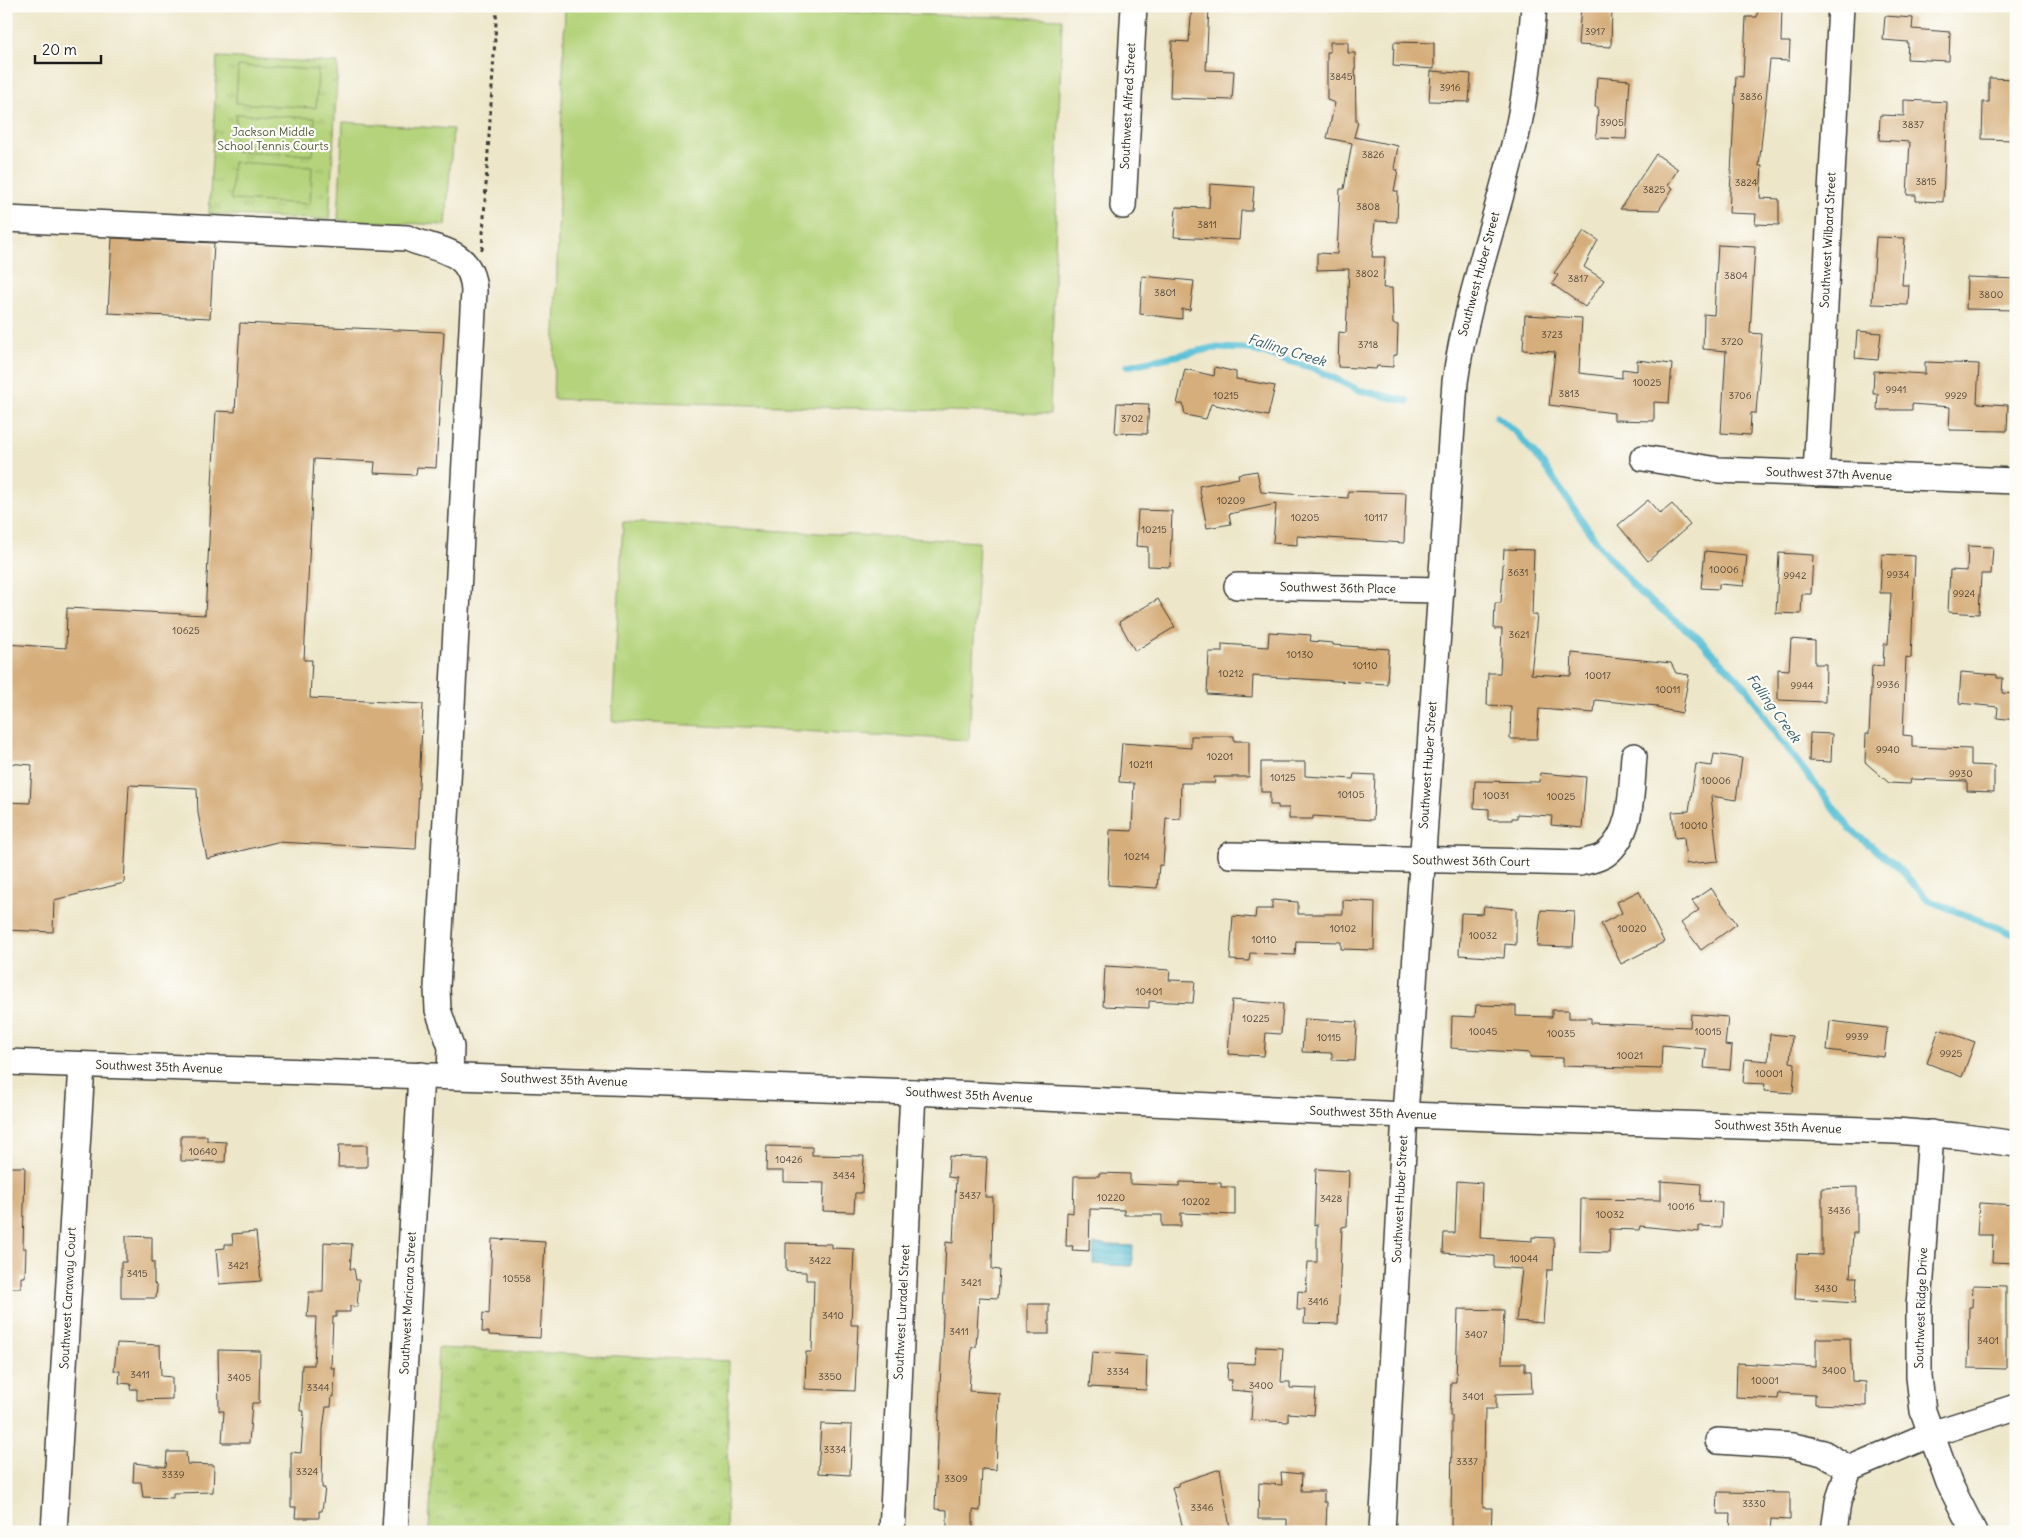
<svg xmlns="http://www.w3.org/2000/svg" width="2022" height="1538" viewBox="0 0 2022 1538" font-family="Delius,sans-serif">
<style>
.grass{fill:url(#grass-tufts);stroke:#68784b}
.pitch{fill:#b4d37a;stroke:#68784b}
.water{fill:url(#water-rules);stroke:#3a6e79}
.lines{fill:none;stroke-linecap:round;stroke-linejoin:round}
.stream{stroke:#59c0d6;stroke-width:7}
.building{fill:#d6ae7c}
.minor-casing{stroke:#3b3a36;stroke-width:28}
.path{stroke:#3b3a36;stroke-width:3;stroke-dasharray:4 4;stroke-linecap:butt}
.minor{stroke:#fff;stroke-width:25}
.labels{text-anchor:middle;stroke-width:4.5;stroke-linejoin:round;paint-order:stroke}
.number-label{font-size:10px;fill:#4a4034}
.street-label{font-size:12px;fill:#1c1c1c;stroke:#fdfcf7}
.park-label{font-size:12px;fill:#515c3d;stroke:#fdfcf7}
.water-label{font-size:14px;font-style:italic;fill:#345e66;stroke:#fdfcf7}
</style>
<defs>
<pattern id="grass-tufts" width="24" height="20" patternUnits="userSpaceOnUse" patternTransform="scale(1.25)"><rect width="24" height="20" fill="#b4d37a"/><path d="M3 7l-1-3M5 7V3M7 7l1-3M15 17l-1-3M17 17v-4M19 17l1-3" fill="none" stroke="#9ab569"/></pattern>
<pattern id="water-rules" width="6" height="5" patternUnits="userSpaceOnUse" patternTransform="scale(1.25)"><rect width="6" height="5" fill="#59c0d6"/><path d="M0 2.5h6" fill="none" stroke="#4da4b7"/></pattern>
</defs>
<rect width="100%" height="100%" fill="#fdfcf7"/>
<filter id="ink" filterUnits="userSpaceOnUse"><feTurbulence type="fractalNoise" baseFrequency=".02" numOctaves="2"/><feDisplacementMap in="SourceGraphic" scale="10" xChannelSelector="R" yChannelSelector="G"/><feConvolveMatrix kernelMatrix="1 2 1 2 8 2 1 2 1" color-interpolation-filters="sRGB"/></filter>
<filter id="wash" filterUnits="userSpaceOnUse"><feTurbulence type="fractalNoise" baseFrequency=".0096" numOctaves="4" result="noise"/><feDisplacementMap in="SourceGraphic" scale="20" xChannelSelector="R" yChannelSelector="G"/><feGaussianBlur stdDeviation="1.12" result="paint"/><feColorMatrix in="noise" values="0 0 0 0 0 0 0 0 0 0 0 0 0 0 0 0 0 1.4 0 .05"/><feComposite in="paint" operator="in"/></filter>
<g filter="url(#wash)">
<rect width="100%" height="100%" fill="#ede6c9"/>
<!-- grass -->
<g class="grass">
<path d="M217,57L338,63L329,220L209,214Z"/>
<path d="M438,1348L729,1361L726,1532H429Z"/>
</g>
<!-- pitch -->
<g class="pitch">
<path d="M565,6H641L1062,19L1050,414L553,399Z"/>
<path d="M238,66L318,70L316,108L236,103Z"/>
<path d="M236,114L315,118L313,155L234,151Z"/>
<path d="M343,122L453,129L446,225L338,220Z"/>
<path d="M233,162L312,167L310,204L231,200Z"/>
<path d="M623,522L979,542L969,740L612,721Z"/>
</g>
<!-- water -->
<path class="water" d="M1094,1244L1133,1246L1132,1266L1093,1264Z"/>
<g class="lines">
<!-- stream -->
<g class="stream">
<path d="M1127,366L1213,348L1249,349L1313,368L1358,390L1407,401"/>
<path d="M1497,417L1516,432L1543,464L1599,545L1640,593L1698,638L1747,688L1777,736L1851,830L1900,869L1928,900L2016,935"/>
</g>
</g>
<g id="blocks">
<!-- building -->
<g class="building">
<path d="M1192,6H1209L1206,70L1234,71L1232,100L1170,98L1172,41L1189,42Z"/>
<path d="M1581,6H1612L1611,47L1578,45Z"/>
<path d="M1758,6H1782L1781,42H1790L1789,61L1770,60L1759,166H1762L1760,198L1779,199V225L1755,224L1756,214L1729,213L1736,76L1743,77L1746,17H1757Z"/>
<path d="M1885,16L1913,18L1912,29L1950,32L1949,61L1907,59L1908,42L1883,40Z"/>
<path d="M1330,42H1348V53H1355L1356,122H1358L1354,137L1398,146L1394,169L1398,170L1394,191H1398L1397,222L1375,221L1372,257H1385L1383,288H1392L1393,324L1398,325L1397,355H1393V367L1377,366L1376,369L1338,367L1339,332L1346,333L1349,269L1317,270V253L1337,254L1340,189H1344L1352,143L1327,138L1335,103L1327,100V52H1330Z"/>
<path d="M1394,42L1434,43V69L1393,66Z"/>
<path d="M1431,71L1471,74L1469,102L1429,101Z"/>
<path d="M1597,77L1630,80L1626,139L1596,138L1598,107H1595Z"/>
<path d="M1989,78L2015,79L2013,140L1982,139L1983,102H1989Z"/>
<path d="M1904,100L1947,102L1943,202L1916,201V195H1907L1910,142L1879,140L1880,115L1904,116Z"/>
<path d="M1656,154L1678,169L1668,185L1673,188L1659,210L1620,209Z"/>
<path d="M1210,184L1254,187L1252,211H1241L1239,240L1174,237L1176,207L1209,208Z"/>
<path d="M1584,231L1598,240L1584,267L1604,280L1585,307L1552,284L1558,275L1554,273Z"/>
<path d="M1876,237L1905,238L1902,285H1909L1908,305L1872,304Z"/>
<path d="M112,238L214,243L210,318L108,313Z"/>
<path d="M1718,245L1755,247L1750,333L1762,334L1756,413H1751L1750,435L1721,433L1726,351L1703,349L1704,314L1714,315Z"/>
<path d="M1142,276L1194,281L1190,310L1182,309V319L1140,314Z"/>
<path d="M1967,277L2016,279V310L1966,309Z"/>
<path d="M1525,315L1582,318L1579,373L1622,378V369L1637,371V360L1672,364L1669,403L1654,402V421L1614,420V413L1549,405L1555,352L1523,350Z"/>
<path d="M240,323L444,332L436,468L417,467L416,475L374,473L375,462L314,459L304,660H312L310,698L423,704L416,849L277,842L207,859L198,813L197,788L129,785L124,883L54,900L53,932L6,930V802L30,803L32,765L6,763V644L66,648L67,608L205,615L216,411L235,412Z"/>
<path d="M1857,331L1881,333L1878,360L1855,358Z"/>
<path d="M1925,362L1979,364L1977,403L2008,405L2007,431L1949,430L1950,407L1912,404V410H1877L1878,394H1873L1874,371L1925,374Z"/>
<path d="M1215,367L1236,372V379L1275,386L1268,416L1211,404L1206,419L1185,415L1183,404H1177L1185,369L1214,376Z"/>
<path d="M1117,403L1149,404L1147,434L1115,433Z"/>
<path d="M1257,471L1261,492L1348,498V491L1406,493L1404,543L1297,536V545L1273,543L1276,504L1229,514L1231,524L1207,528L1199,486L1239,478L1238,474Z"/>
<path d="M1648,500L1660,514L1672,504L1690,525L1648,561L1618,525Z"/>
<path d="M1138,510L1172,511L1170,567L1148,566V547L1136,546Z"/>
<path d="M1968,546L1993,547L1991,574H1981L1979,614L1948,612L1950,570L1967,571Z"/>
<path d="M1504,549L1534,550L1532,615H1537L1531,674L1571,676L1572,653L1671,663L1676,673L1689,675L1682,713L1657,708V706L1595,700L1594,713L1539,709L1537,739H1510L1511,706L1487,705L1488,673H1500L1502,629H1494L1495,603H1501Z"/>
<path d="M1705,551L1747,555L1744,586L1719,584V589L1701,588Z"/>
<path d="M1779,553L1813,555L1811,594H1802L1801,614L1776,613Z"/>
<path d="M1882,554L1915,556L1911,658L1906,657L1903,735L1912,736V747L1971,749V765L1994,766V792L1967,791V781L1911,779L1910,784L1889,783L1865,762L1866,734H1869L1872,665L1883,666L1884,644H1888L1891,593H1880Z"/>
<path d="M1158,599L1175,627L1135,651L1119,622Z"/>
<path d="M1269,632L1311,635L1310,641L1333,643V645L1389,649L1387,684L1253,676L1252,697L1207,694L1209,652H1222V644L1268,647Z"/>
<path d="M1791,639L1815,641V664H1826L1825,702L1778,700V669L1789,670Z"/>
<path d="M1961,672L1997,675V678H2003L2002,693L2016,694V720L1997,718L1998,707L1959,703Z"/>
<path d="M1810,733L1832,734L1831,762L1809,761Z"/>
<path d="M1191,736H1234V741H1249V777H1214L1215,783H1181L1180,819L1166,818L1163,865H1159L1157,888L1108,885L1110,830L1132,831L1134,783L1119,782L1122,743L1191,748Z"/>
<path d="M1714,754L1742,758L1736,800L1711,796L1718,861L1686,864L1684,837L1675,838L1672,812L1689,811L1696,764L1712,766Z"/>
<path d="M1261,762H1305V776L1353,779L1354,774L1375,775L1373,820L1313,816V819H1289V808H1278V805H1270V792H1261Z"/>
<path d="M1540,773L1586,777L1582,828L1551,825L1552,816L1517,814V818H1512V820H1489V809L1474,808L1475,781L1539,782Z"/>
<path d="M1711,888L1737,924L1701,950L1681,923L1699,910L1692,901Z"/>
<path d="M1639,891L1664,942L1621,964L1601,924L1622,913L1617,902Z"/>
<path d="M1272,900L1298,902V914H1343V900L1375,902L1374,950L1341,949V942L1296,941L1295,955L1250,953L1249,961L1230,960L1233,916L1255,918L1256,909H1272Z"/>
<path d="M1484,906L1516,909V945L1505,944L1504,958L1459,955L1461,913L1483,914Z"/>
<path d="M1541,910L1575,912L1573,947L1537,946Z"/>
<path d="M1105,966L1170,970L1169,980L1195,981L1193,1003L1149,1001V1008L1103,1006Z"/>
<path d="M1232,1000L1283,1004L1281,1034L1266,1033L1264,1056L1228,1054Z"/>
<path d="M1476,1005L1516,1006V1016L1552,1017V1010H1569V1018H1591V1023L1690,1027L1691,1014L1728,1017L1725,1045L1732,1046L1730,1070L1704,1068L1706,1049L1662,1045L1661,1069L1563,1066V1058L1530,1057V1053L1451,1048L1452,1016L1475,1017Z"/>
<path d="M1304,1019L1357,1022L1355,1061L1332,1060V1053L1302,1052Z"/>
<path d="M1830,1021L1887,1028L1884,1057L1827,1050Z"/>
<path d="M1939,1029L1975,1042L1962,1077L1927,1063Z"/>
<path d="M1770,1034L1792,1036L1790,1062L1795,1063L1793,1093L1764,1091L1765,1084L1743,1083L1745,1059L1768,1061Z"/>
<path d="M181,1136H207V1141L226,1142L225,1162L181,1161Z"/>
<path d="M339,1145H367V1167H338Z"/>
<path d="M767,1146L812,1147V1155L864,1156L862,1193H855L854,1212L823,1211L824,1183L784,1182V1171H766Z"/>
<path d="M949,1156L987,1158L985,1197H993L992,1269L1000,1270L998,1298L979,1297L976,1347H972L969,1391L999,1393L996,1470L982,1469L980,1511L973,1510V1532H947V1510L935,1509L946,1242L953,1243L956,1178L948,1177Z"/>
<path d="M6,1167H25L23,1248H26L25,1277H21V1288H6Z"/>
<path d="M1316,1169L1349,1171L1347,1226L1342,1227L1338,1324L1304,1323L1305,1310H1297L1298,1291L1306,1292L1308,1262H1317V1224L1314,1225Z"/>
<path d="M1099,1173L1130,1174V1184L1179,1186L1180,1182L1221,1183V1187H1235V1215L1181,1213V1226H1162V1215H1124V1210L1090,1209L1089,1251L1072,1250L1073,1246H1066L1067,1212L1073,1213L1074,1176H1099Z"/>
<path d="M1457,1181L1482,1183L1480,1238L1532,1241V1237L1554,1238L1553,1270H1547L1543,1323L1516,1321L1522,1269L1494,1267V1256L1443,1253L1444,1233H1455Z"/>
<path d="M1661,1181L1701,1184L1700,1201L1722,1202L1721,1227L1699,1226V1232L1640,1226L1639,1230L1610,1229L1609,1253L1580,1252L1581,1199L1661,1200Z"/>
<path d="M1857,1187V1233H1853L1850,1277H1857L1855,1303L1795,1299L1797,1254L1822,1255V1188Z"/>
<path d="M1979,1203L2016,1205V1263L1992,1262L1993,1235H1977Z"/>
<path d="M256,1232L261,1281L219,1284L216,1249L225,1248V1244H233L232,1234Z"/>
<path d="M126,1236L152,1237V1262H154V1283L157,1286L156,1298H121V1262H126Z"/>
<path d="M492,1239L545,1242L540,1338L489,1335V1332H482L483,1313L489,1314Z"/>
<path d="M324,1242L352,1244L350,1269H354L356,1280H359L357,1307L350,1306V1312H336V1317H333L331,1368H335L334,1397L332,1396L331,1407H326L323,1429L322,1488H325L322,1511H319V1518H295L296,1507H291V1452L301,1453L304,1411H300L302,1365H314L316,1317H307L309,1292H323Z"/>
<path d="M786,1243L832,1244V1248L854,1249L851,1325H858L855,1391L805,1389L806,1352H812L814,1280H806V1272L786,1271Z"/>
<path d="M1973,1285L2006,1286V1369L1968,1368L1969,1307H1972Z"/>
<rect x="1028" y="1304" width="21" height="30"/>
<path d="M1458,1309L1504,1310L1502,1363H1525V1371H1531L1532,1393L1496,1394V1409H1485L1483,1508H1492L1491,1532H1451L1452,1416H1450L1451,1382H1456Z"/>
<path d="M1816,1338H1850L1852,1381L1866,1382V1406L1815,1404V1395L1779,1393L1778,1399L1736,1397L1737,1363L1816,1367Z"/>
<path d="M117,1343L160,1345L161,1376L172,1377V1399L137,1400V1389H130L131,1384L119,1383L120,1371H114Z"/>
<path d="M1256,1347L1283,1348L1281,1382H1290V1388L1316,1389L1314,1415L1288,1413V1422L1251,1420L1253,1392L1231,1390L1232,1380H1227L1228,1363L1255,1364Z"/>
<path d="M218,1350L260,1351L259,1403H252L249,1443H222L224,1411H219Z"/>
<path d="M1092,1352L1147,1356L1146,1390L1089,1387Z"/>
<path d="M821,1424L852,1425L850,1475L818,1473Z"/>
<path d="M167,1452H186L187,1464L214,1465L213,1492L173,1493V1498L143,1497L141,1482H133L134,1463L166,1467Z"/>
<path d="M1220,1469L1230,1528L1210,1532H1184L1172,1487L1178,1486V1483Z"/>
<path d="M1281,1472L1302,1474L1301,1491H1324V1502H1327L1326,1528H1287V1519H1258L1259,1483L1282,1485Z"/>
<path d="M1718,1492L1790,1493V1520L1771,1519L1770,1532H1730L1731,1514H1717Z"/>
</g>
</g>
</g>
<g filter="url(#ink)">
<use href="#blocks" fill-opacity="0" stroke="#3b3a36" stroke-width="1"/>
<g class="lines">
<defs>
<g id="minor">
<path d="M1123,206L1134,6"/>
<path d="M6,219L407,238C437,251 472,248 474,291L437,988L438,1010L451,1047L450,1076"/>
<path d="M1643,458L1718,470L2016,481"/>
<path d="M1816,474L1841,6"/>
<path d="M1237,586L1440,590"/>
<path d="M1230,855L1580,863C1588,861 1600,859 1606,854C1634,832 1631,788 1634,756"/>
<path d="M6,1062L913,1092L1405,1115L1896,1131L1957,1136L2016,1144"/>
<path d="M1931,1133L1919,1307V1377L1923,1411L1949,1483L1974,1532"/>
<path d="M1718,1441L1793,1446L1823,1453L1849,1469"/>
<path d="M1849,1469L1931,1434L2016,1407"/>
<path d="M54,1532L82,1065"/>
<path d="M395,1532L421,1075"/>
<path d="M892,1532L913,1092"/>
<path d="M1382,1532L1405,1115L1455,382C1466,303 1493,230 1512,153C1525,105 1530,56 1534,6"/>
<path d="M1834,1532L1838,1502L1849,1469"/>
</g>
</defs>
<!-- minor casing -->
<use href="#minor" class="minor-casing"/>
<!-- path -->
<g class="path">
<path d="M2015,6L2016,8"/>
<path d="M482,250L497,6"/>
</g>
<!-- minor -->
<use href="#minor" class="minor"/>
</g>
</g>
<g class="labels">
<!-- number labels -->
<g class="number-label">
<text x="1595" y="35">3917</text>
<text x="1341" y="80">3845</text>
<text x="1450" y="91">3916</text>
<text x="1751" y="100">3836</text>
<text x="1612" y="126">3905</text>
<text x="1913" y="128">3837</text>
<text x="1373" y="158">3826</text>
<text x="1926" y="185">3815</text>
<text x="1746" y="186">3824</text>
<text x="1654" y="193">3825</text>
<text x="1368" y="210">3808</text>
<text x="1207" y="228">3811</text>
<text x="1367" y="277">3802</text>
<text x="1736" y="279">3804</text>
<text x="1578" y="282">3817</text>
<text x="1165" y="296">3801</text>
<text x="1991" y="298">3800</text>
<text x="1552" y="338">3723</text>
<text x="1732" y="345">3720</text>
<text x="1368" y="348">3718</text>
<text x="1647" y="386">10025</text>
<text x="1896" y="393">9941</text>
<text x="1569" y="397">3813</text>
<text x="1226" y="399">10215</text>
<text x="1740" y="399">3706</text>
<text x="1956" y="399">9929</text>
<text x="1132" y="422">3702</text>
<text x="1231" y="504">10209</text>
<text x="1305" y="521">10205</text>
<text x="1376" y="521">10117</text>
<text x="1154" y="533">10215</text>
<text x="1724" y="573">10006</text>
<text x="1518" y="576">3631</text>
<text x="1898" y="578">9934</text>
<text x="1795" y="579">9942</text>
<text x="1964" y="597">9924</text>
<text x="186" y="634">10625</text>
<text x="1519" y="638">3621</text>
<text x="1300" y="658">10130</text>
<text x="1365" y="669">10110</text>
<text x="1231" y="677">10212</text>
<text x="1598" y="679">10017</text>
<text x="1888" y="688">9936</text>
<text x="1802" y="689">9944</text>
<text x="1668" y="693">10011</text>
<text x="1888" y="753">9940</text>
<text x="1220" y="760">10201</text>
<text x="1141" y="768">10211</text>
<text x="1961" y="777">9930</text>
<text x="1283" y="781">10125</text>
<text x="1716" y="784">10006</text>
<text x="1351" y="798">10105</text>
<text x="1496" y="799">10031</text>
<text x="1561" y="800">10025</text>
<text x="1694" y="829">10010</text>
<text x="1137" y="860">10214</text>
<text x="1343" y="932">10102</text>
<text x="1632" y="932">10020</text>
<text x="1483" y="939">10032</text>
<text x="1264" y="943">10110</text>
<text x="1149" y="995">10401</text>
<text x="1256" y="1022">10225</text>
<text x="1483" y="1035">10045</text>
<text x="1708" y="1035">10015</text>
<text x="1561" y="1037">10035</text>
<text x="1857" y="1040">9939</text>
<text x="1329" y="1041">10115</text>
<text x="1951" y="1057">9925</text>
<text x="1630" y="1059">10021</text>
<text x="1769" y="1077">10001</text>
<text x="203" y="1155">10640</text>
<text x="789" y="1163">10426</text>
<text x="844" y="1179">3434</text>
<text x="970" y="1199">3437</text>
<text x="1111" y="1201">10220</text>
<text x="1331" y="1202">3428</text>
<text x="1196" y="1205">10202</text>
<text x="1681" y="1210">10016</text>
<text x="1839" y="1214">3436</text>
<text x="1610" y="1218">10032</text>
<text x="1524" y="1262">10044</text>
<text x="820" y="1264">3422</text>
<text x="238" y="1269">3421</text>
<text x="137" y="1277">3415</text>
<text x="517" y="1282">10558</text>
<text x="971" y="1286">3421</text>
<text x="1826" y="1292">3430</text>
<text x="1318" y="1305">3416</text>
<text x="833" y="1319">3410</text>
<text x="959" y="1335">3411</text>
<text x="1476" y="1338">3407</text>
<text x="1988" y="1344">3401</text>
<text x="1834" y="1374">3400</text>
<text x="1118" y="1375">3334</text>
<text x="140" y="1378">3411</text>
<text x="830" y="1380">3350</text>
<text x="239" y="1381">3405</text>
<text x="1765" y="1384">10001</text>
<text x="1261" y="1389">3400</text>
<text x="318" y="1391">3344</text>
<text x="1473" y="1400">3401</text>
<text x="835" y="1453">3334</text>
<text x="1467" y="1465">3337</text>
<text x="307" y="1475">3324</text>
<text x="173" y="1478">3339</text>
<text x="956" y="1482">3309</text>
<text x="1754" y="1507">3330</text>
<text x="1202" y="1511">3346</text>
</g>
<!-- street labels -->
<g class="street-label">
<text transform="translate(1128 106) rotate(-87)" y="4">Southwest Alfred Street</text>
<text transform="translate(1828 240) rotate(-87)" y="4">Southwest Wilbard Street</text>
<text transform="translate(1479 274) rotate(-75)" y="4">Southwest Huber Street</text>
<text transform="translate(1829 474) rotate(2)" y="4">Southwest 37th Avenue</text>
<text transform="translate(1338 588) rotate(1)" y="4">Southwest 36th Place</text>
<text transform="translate(1428 765) rotate(-86)" y="4">Southwest Huber Street</text>
<text transform="translate(1471 861) rotate(1)" y="4">Southwest 36th Court</text>
<text transform="translate(159 1067) rotate(2)" y="4">Southwest 35th Avenue</text>
<text transform="translate(564 1080) rotate(2)" y="4">Southwest 35th Avenue</text>
<text transform="translate(969 1095) rotate(3)" y="4">Southwest 35th Avenue</text>
<text transform="translate(1373 1113) rotate(2)" y="4">Southwest 35th Avenue</text>
<text transform="translate(1778 1127) rotate(2)" y="4">Southwest 35th Avenue</text>
<text transform="translate(1400 1199) rotate(-87)" y="4">Southwest Huber Street</text>
<text transform="translate(68 1298) rotate(-87)" y="4">Southwest Caraway Court</text>
<text transform="translate(408 1303) rotate(-87)" y="4">Southwest Maricara Street</text>
<text transform="translate(1921 1308) rotate(-88)" y="4">Southwest Ridge Drive</text>
<text transform="translate(902 1312) rotate(-87)" y="4">Southwest Luradel Street</text>
</g>
<!-- park labels -->
<g class="park-label">
<text x="273" y="136">Jackson Middle<tspan x="273" dy="14">School Tennis Courts</tspan></text>
</g>
<!-- water labels -->
<g class="water-label">
<text transform="translate(1287 350) rotate(17)" y="5">Falling Creek</text>
<text transform="translate(1774 708) rotate(54)" y="5">Falling Creek</text>
</g>
</g>
<!-- margin -->
<rect width="2022" height="1538" fill="none" stroke="#fdfcf7" stroke-width="25"/>
<!-- scale -->
<path d="M35 55v8h66v-8" fill="none" stroke="#1c1c1c" stroke-width="2.5"/>
<text x="42" y="55" font-size="15" fill="#1c1c1c" stroke="#fdfcf7" stroke-width="4" paint-order="stroke">20 m</text>
</svg>
